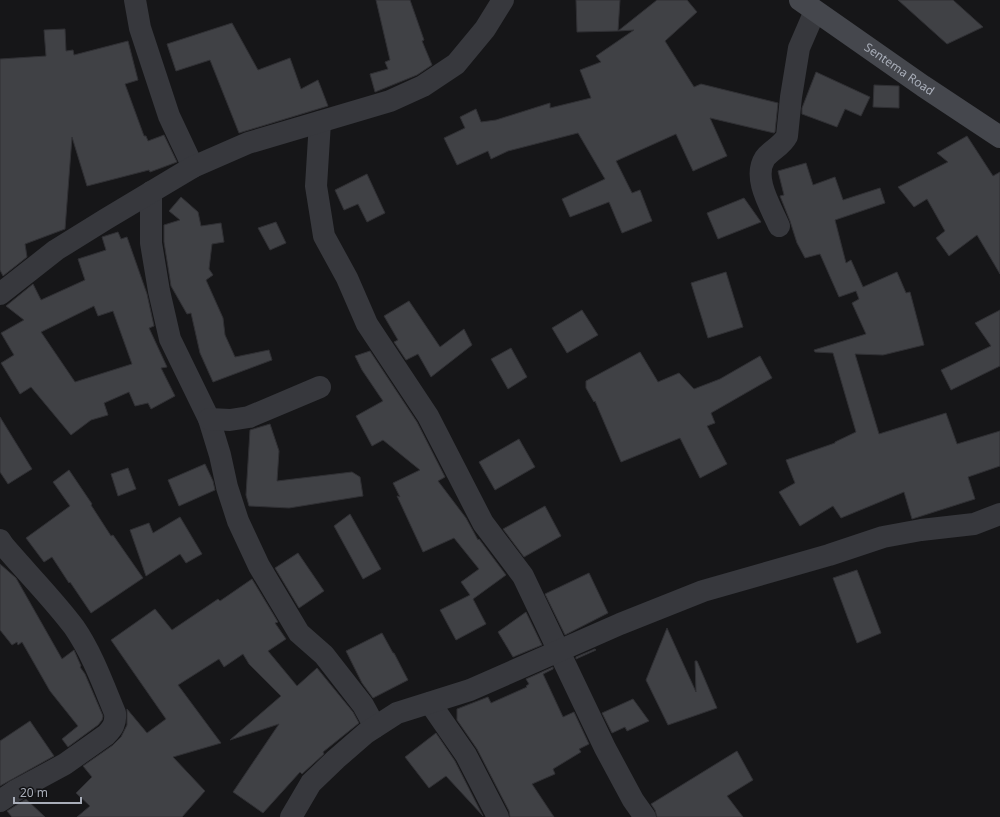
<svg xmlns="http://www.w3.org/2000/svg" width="1000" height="817" viewBox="0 0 1000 817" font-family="'Noto Sans',sans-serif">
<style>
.building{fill:#404145;stroke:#303034;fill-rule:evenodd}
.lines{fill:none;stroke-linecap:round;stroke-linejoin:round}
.minor{stroke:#37383d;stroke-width:22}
.secondary{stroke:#45474d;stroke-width:22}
.labels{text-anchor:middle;stroke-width:4;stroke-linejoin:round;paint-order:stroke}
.street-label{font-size:12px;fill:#a8adb8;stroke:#111113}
</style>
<rect width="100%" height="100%" fill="#161618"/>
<!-- building -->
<g class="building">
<path d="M376,0H410L424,40L422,41L432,65L417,75L375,92L370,74L388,69L385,62L390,60Z"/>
<path d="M576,0H620L618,31L577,32Z"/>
<path d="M657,0H687L697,12L665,41L694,87L701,84L778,103L775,132L774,133L710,118L727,156L693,171L676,134L616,161L632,193L640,190L652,221L622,233L609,202L570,217L562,199L605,179L578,133L508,151L491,159L488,151L457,165L444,138L465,128L460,117L476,109L481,122L496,120L550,103V108L591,98L580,70L601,62L596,56L634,30L618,31Z"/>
<path d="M898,0H953L983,27L947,44Z"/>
<path d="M232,23L258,70L290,58L301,89L318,80L328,106L239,133L210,60L176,71L167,44Z"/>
<path d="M65,29L66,51L73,50L74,55L128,41L138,80L125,84L144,136H146L148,141L164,135L177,162L150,172L149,170L87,186L72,137L65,229L25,244L27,257L3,276L0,270V59L46,56L44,30Z"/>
<path d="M816,72L870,97L861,116L845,109L837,127L802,114V108Z"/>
<path d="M874,85L899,86V108L873,107Z"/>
<path d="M967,136L993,176L1000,172V274L977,235L949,256L936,238L945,231L927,199L914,207L898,187L948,162L937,153Z"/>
<path d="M806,163L813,185L835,177L843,200L880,188L885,203L835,220L846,263L851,260L863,287L897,272L906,293L910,292L924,345L883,355L855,354L879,434L946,413L957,444L1000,431V466L968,477L975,499L912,519L904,492L841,518L833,506L800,526L779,492L795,483L786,460L835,443V442L856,432L833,353L815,352L814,350L866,334L852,303L859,299L856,291L839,297L820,254L805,258L797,243L790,221L780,196L784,195L778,171Z"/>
<path d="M367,174L385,213L367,222L358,204L344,210L335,190Z"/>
<path d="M181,197L198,212L201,226L221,223L224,242L212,244L209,269L213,275L206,280L223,318L225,335L235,357L269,350L272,360L213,382L200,353L191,313L187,314L171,286L164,242V225L180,220L169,211Z"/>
<path d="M744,198L761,222L718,239L707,213Z"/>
<path d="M276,222L286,243L270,250L258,228Z"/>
<path d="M118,232L121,239L127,237L147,294L154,326L149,328L167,367L161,368L175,396L151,409L148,403L135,406L129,392L104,403L108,415L91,420L71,435L31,387L20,394L1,363L14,355L1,333L24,320L6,306L33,284L41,300L85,280L78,259L106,250L102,237ZM94,306L98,316L113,311L132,364L75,382L41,332Z"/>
<path d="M726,272L743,327L708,338L691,283Z"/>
<path d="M409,301L440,347L464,329L472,345L431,377L418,354L406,360L394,342L398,340L384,316Z"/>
<path d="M582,310L598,335L567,353L552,328Z"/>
<path d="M1000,310V366L951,390L941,370L991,346L975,323Z"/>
<path d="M511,348L527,377L508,389L491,359Z"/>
<path d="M370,351L417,422L445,477L438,481L466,518L478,540L479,539L506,575L473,599L486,624L456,640L440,610L470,595L461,582L479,569L454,538L423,552L397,496L400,497L393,483L420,470L383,440L372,446L356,416L383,401L362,370L355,356Z"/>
<path d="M640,352L658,382L679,373L694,389L720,379L760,356L772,378L711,413L715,423L707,426L727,464L700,478L680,438L621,462L595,401L594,402L586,388V381Z"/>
<path d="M0,417L32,469L8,484L0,472Z"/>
<path d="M270,424L279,451L277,481L352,472L360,477L363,496L289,508L249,506L246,495L250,430Z"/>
<path d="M519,439L535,467L495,490L479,462Z"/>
<path d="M205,464L213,481L215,490L179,506L168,480Z"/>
<path d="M128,468L136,489L118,496L111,474Z"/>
<path d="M69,470L92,504L91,505L111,536L113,535L143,578L91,613L70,582L69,583L52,557L44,562L26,538L70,506L53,482Z"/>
<path d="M545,506L561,536L524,557L503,529Z"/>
<path d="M350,514L381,569L363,579L334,526Z"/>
<path d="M180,517L202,554L186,563L180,554L146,576L130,530L149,523L153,533Z"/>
<path d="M298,553L324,591L299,608L275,568Z"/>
<path d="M0,564L16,578L62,659L74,650L81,666L80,667L85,674L103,716L102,720L98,725L68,747L62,739L78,726L50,691L22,642L18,645L17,642L12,645L0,630Z"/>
<path d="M857,570L881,633L857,643L833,578Z"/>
<path d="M589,573L608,613L565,635L545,594Z"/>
<path d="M252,579L278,622L275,623L286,639L268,651L297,686L317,668L353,712L359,723L323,752L324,754L302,774L300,772L263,813L233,792L279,724L230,740L281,696L249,664L243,654L224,667L219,659L178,685L221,743L173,757L205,791L182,817H77L90,806L76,793L92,777L83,766L113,745L121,737L127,725V709L147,733L166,719L111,640L155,609L172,630L218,599L220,601Z"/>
<path d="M526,612L542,645L513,657L498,632Z"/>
<path d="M667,628L696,692L695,661H697L717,708L668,725L646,680Z"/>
<path d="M382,633L393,653H394L408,680L373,698L362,683L346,651Z"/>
<path d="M595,649L596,650L576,659V657Z"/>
<path d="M553,667V669L543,674L563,717L574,712L589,744L579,749L581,752L553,769L555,774L532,784L554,817H510L509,811L477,749L457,720V709L488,697L491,703L527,687L526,686L529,684L526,679Z"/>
<path d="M633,699L649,721L627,731L625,727L612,733L602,713Z"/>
<path d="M30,721L54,756L0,786V741Z"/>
<path d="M436,733L455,761L483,816L446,776L429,788L405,757Z"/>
<path d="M737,751L753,780L727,796L743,817H657L655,810L651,804Z"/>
<path d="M26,799L45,817H12L7,811Z"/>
</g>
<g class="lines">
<!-- minor -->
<g class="minor">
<path d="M135,0L140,28L169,116L193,167"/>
<path d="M320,122L316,186L324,236L347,278L367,324L428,416L483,523L523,576L605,748L633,800L645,817"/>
<path d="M151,192V243L159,291L170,339L209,419L220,455L227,487L238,521L259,566L299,633L324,655L363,705L375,727"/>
<path d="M779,226C771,207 752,178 765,158C771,150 782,146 787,136L791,97L799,48L815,11"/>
<path d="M0,294L56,250L106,219L193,167L248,143L390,101L423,86L456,64L485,29L503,0"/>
<path d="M209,419L230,420L249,417L320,387"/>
<path d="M0,540L4,546C27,573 53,599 74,627C92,653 103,684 115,713C116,723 113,728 106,735L65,764L15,791L0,801"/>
<path d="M430,703L466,755L498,817"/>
<path d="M291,817L311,783L336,759L366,733L397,713L470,690L620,624L703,591L829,555L883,537L921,530L974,524L1000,514"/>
</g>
<!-- secondary -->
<path class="secondary" id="s1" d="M800,0L923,86L1000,137"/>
</g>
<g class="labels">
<!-- street labels -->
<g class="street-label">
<text dy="4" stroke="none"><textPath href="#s1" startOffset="121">Sentema Road</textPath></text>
</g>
</g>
<!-- scale -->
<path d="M14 797v6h67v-6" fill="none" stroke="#a8adb8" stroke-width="2"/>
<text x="20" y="797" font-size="12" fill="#a8adb8" stroke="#111113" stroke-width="3" paint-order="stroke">20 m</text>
</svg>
